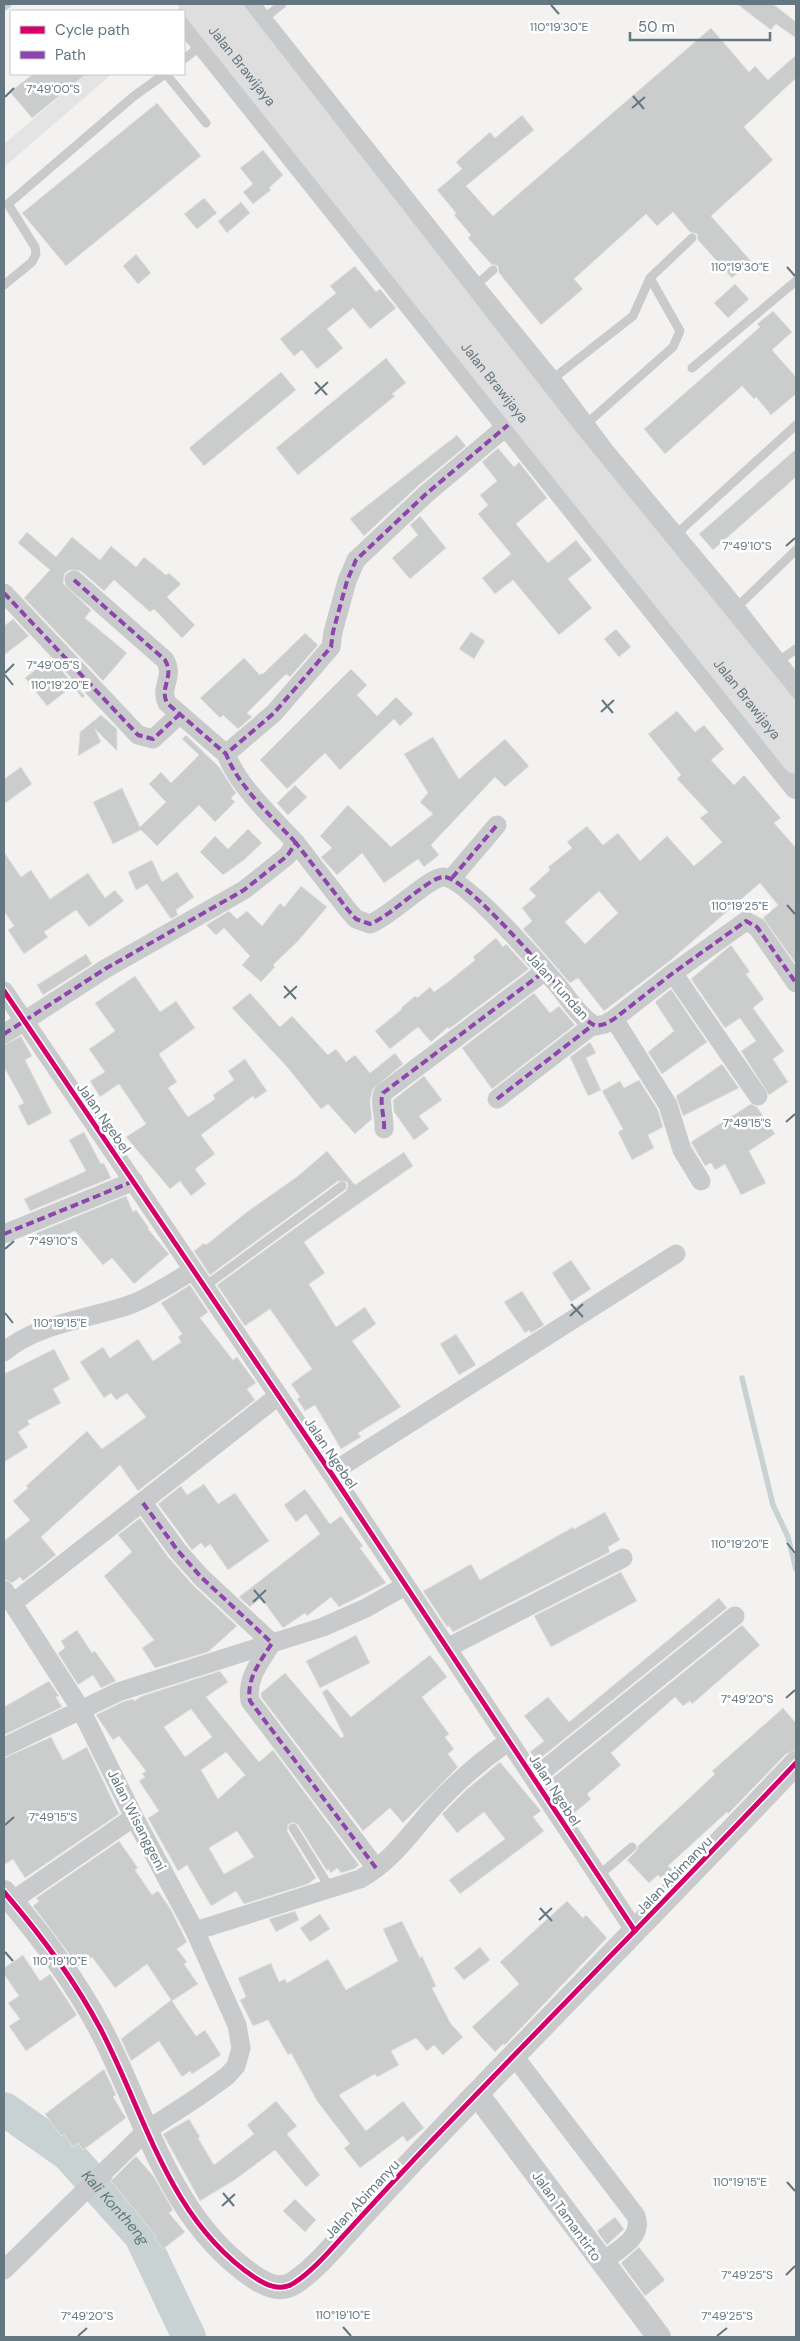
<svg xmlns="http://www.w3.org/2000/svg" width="800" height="2341" viewBox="0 0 800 2341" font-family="'DM Sans',sans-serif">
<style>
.built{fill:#e3e4e3}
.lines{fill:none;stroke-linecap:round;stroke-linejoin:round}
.stream{stroke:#c8d2d3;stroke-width:5.5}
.river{stroke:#c8d2d3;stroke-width:34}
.building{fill:#cbcdcd;stroke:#e2e2e1;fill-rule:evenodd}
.trunk-casing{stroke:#d0d0d1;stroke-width:29}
.service{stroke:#c8cacb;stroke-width:9}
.minor{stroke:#c8cacb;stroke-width:19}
.tertiary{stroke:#c8cacb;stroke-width:24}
.trunk{stroke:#dededf;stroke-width:28}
.quiet{stroke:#8e44ad;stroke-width:4;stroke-dasharray:8 4;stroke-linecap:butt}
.cycleway-casing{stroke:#fff;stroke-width:8}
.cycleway{stroke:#d6006c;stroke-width:5}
.ticks{fill:none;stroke:#647780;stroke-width:2}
.labels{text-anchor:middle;stroke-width:5;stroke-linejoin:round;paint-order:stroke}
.street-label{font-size:14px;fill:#647780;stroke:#fff}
.water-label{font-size:15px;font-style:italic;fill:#5f797d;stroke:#fff}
.ticks-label{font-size:12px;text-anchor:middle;fill:#647780;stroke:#fff;stroke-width:5;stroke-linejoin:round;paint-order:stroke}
</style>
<rect width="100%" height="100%" fill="#f3f2f1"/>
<!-- built -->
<path class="built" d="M86,74H112L4,167V144Z"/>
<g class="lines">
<!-- stream -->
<path class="stream" d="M742,1378L773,1505L788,1537L796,1569"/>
<!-- river -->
<path class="river" id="s1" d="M4,2109L68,2154L141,2236L189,2337"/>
</g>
<!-- building -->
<g class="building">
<path d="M737,4H773L796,22V38L776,24L771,30Z"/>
<path d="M711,28L749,72L755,66L768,80L796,55V78L744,127L773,160L711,216L751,261L732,278L698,240L697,234L690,232L673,212L657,226L646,214L574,279L583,289L541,325L499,273L498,266L491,264L468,238L471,235L454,215L456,213L437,190L462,169L456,162L490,132L495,138L522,115L534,130L466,186L493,216Z"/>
<path d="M33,74H86L32,118L10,92Z"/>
<path d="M157,103L201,156L66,266L22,213Z"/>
<path d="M263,150L283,175L269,188L271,190L253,204L243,192L253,184L240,168Z"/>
<path d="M204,198L217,213L197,229L184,214Z"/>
<path d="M241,202L250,213L227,233L218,221Z"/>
<path d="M136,254L151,273L138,284L123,266Z"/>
<path d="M355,266L376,292L380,289L396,308L370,329L353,308L327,329L343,348L317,369L302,350L294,356L280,339L336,293L330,286Z"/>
<path d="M735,284L749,299L728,318L714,303Z"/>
<path d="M773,311L792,332L772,350L796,377V394L771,415L756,397L754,399L742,386L665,454L644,429L760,327L757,324Z"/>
<path d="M386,358L406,383L392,394L395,396L298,475L276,448Z"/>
<path d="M281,372L296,390L204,466L189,448Z"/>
<path d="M457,435L466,446L419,485L364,536L350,519Z"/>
<path d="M498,448L514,467L519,462L547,498L516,524L548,563L576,540L592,560L568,579L592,608L559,635L513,580L495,594L482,578L511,554L478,514L488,505L480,495L497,481L482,462Z"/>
<path d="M796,449V477L713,550L699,534Z"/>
<path d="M420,516L446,548L410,579L392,558L418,535L410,525Z"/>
<path d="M27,532L56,557L72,537L100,560L111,546L136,567L144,557L166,575L169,573L181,584L167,597L195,625L182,638L154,609L150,612L114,580L104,591L81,571L70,570L65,573L63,583L91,610L85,618L127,653L103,681L24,598L50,570L18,543Z"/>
<path d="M13,619L29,636L4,655V626Z"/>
<path d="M616,629L631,647L619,657L604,639Z"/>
<path d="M471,632L485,641L474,659L459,649Z"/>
<path d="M305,633L318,645L290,677L286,674L247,713L252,717L238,729L223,715L220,718L200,698L244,658L260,675L262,673L263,674Z"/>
<path d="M50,658L85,696L82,698L73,686L47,706L25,678Z"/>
<path d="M351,669L367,685L357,695L377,716L396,697L413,714L400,726L394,719L340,770L325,753L287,789L260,760Z"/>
<path d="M677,711L695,732L704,725L724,749L711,760L734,785L744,775L781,818L774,823L796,848V964L763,918L778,905L760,883L671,960L604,1011L578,978L570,983L523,929L532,921L522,908L536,896L529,889L550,870L548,867L572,848L567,842L587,826L603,845L618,833L640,861L667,836L694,866L722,842L700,818L708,812L677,779L681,775L648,734ZM599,891L618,913L585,944L565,922Z"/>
<path d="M101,715L117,729V751L95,729L101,742L78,756L80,732Z"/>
<path d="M186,735L219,767L236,793L231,798L235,802L215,822L199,805L157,846L141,830L113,844L93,802L122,788L140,827L166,802L149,784L161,772L171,783L199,755L182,739Z"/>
<path d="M433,737L459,779L505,739L529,766L505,787L495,777L431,845L439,855L424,867L418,859L384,883L362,853L337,875L321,857L332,848L320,836L348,805L391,847L433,814L420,802L428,793L404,754Z"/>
<path d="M21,767L32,784L4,804V779Z"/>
<path d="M295,785L307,797L288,815L277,803Z"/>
<path d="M248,829L262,843L244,860L223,875L200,852L215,836L228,849Z"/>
<path d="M4,852L21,877L31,870L50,899L88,873L105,898L115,890L124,901L89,927L76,910L44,932L48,937L24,954L8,930L14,926L4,911Z"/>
<path d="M152,860L162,882L177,872L194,897L176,910L178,915L171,919L147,884L136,890L128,872Z"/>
<path d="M301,886L327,907L298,941L273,965L275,967L261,982L242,965L250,956L224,928L216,935L206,925L229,911L237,919L247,911L262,926L280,903L284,907Z"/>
<path d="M496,938L503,947L506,944L529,969L449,1029L448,1027L431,1042L418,1027L390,1049L375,1031L402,1009L401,1008L415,996L417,998L430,987L434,992L448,982L475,960L473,957Z"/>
<path d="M731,945L750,972L746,974L764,999L753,1008L784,1051L773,1059L788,1082L769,1095L741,1051L756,1041L740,1018L725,1028L691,979Z"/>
<path d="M86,954L92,964L43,995L37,985Z"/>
<path d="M135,976L160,1012L176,1001L195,1028L159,1054L177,1082L168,1088L188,1117L215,1099L213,1095L234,1080L228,1071L245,1059L267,1091L255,1099L253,1096L201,1135L215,1154L195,1169L206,1184L191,1196L180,1181L170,1189L126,1137L146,1124L119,1084L100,1097L90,1081L105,1072L89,1049L115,1031L95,1003Z"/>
<path d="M671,989L707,1042L662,1074L648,1052L674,1031L655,1002Z"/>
<path d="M250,993L280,1027L292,1016L328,1055L336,1049L346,1062L355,1055L370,1073L395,1053L403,1064L373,1089L370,1101L372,1119L355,1134L328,1104L321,1109L288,1068L232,1008Z"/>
<path d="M534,993L550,1013L559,1006L575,1025L492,1089L462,1048Z"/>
<path d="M21,1036L32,1056L25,1060L52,1113L28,1126L18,1106L24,1103L4,1067V1045Z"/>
<path d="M590,1042L596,1053L586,1058L601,1090L588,1096L570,1057Z"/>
<path d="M722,1064L739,1088L683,1116L676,1096Z"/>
<path d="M424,1076L442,1100L419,1116L429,1129L414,1140L394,1112L393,1100Z"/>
<path d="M639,1080L658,1110L663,1127L648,1135L654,1148L632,1160L618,1132L623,1129L602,1091L620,1081L624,1088Z"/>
<path d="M751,1104L757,1107L775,1134L749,1151L766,1183L741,1195L725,1164L715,1170L711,1163L705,1166L691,1142Z"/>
<path d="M84,1132L101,1164L104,1163L111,1178L30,1211L24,1199L86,1171L69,1140Z"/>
<path d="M327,1151L355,1185L404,1152L413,1166L304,1242L325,1273L309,1284L336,1327L365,1307L376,1324L352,1341L401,1407L358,1433L361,1437L341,1449L315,1405L305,1411L297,1399L300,1397L291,1384L312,1369L270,1309L245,1326L217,1285L346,1191L348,1186L347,1182L338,1181L210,1275L194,1251L204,1243L206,1245L247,1212L298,1176Z"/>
<path d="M126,1196L133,1212L136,1210L149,1228L148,1229L169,1254L134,1284L112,1258L103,1265L75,1231L42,1246L36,1233Z"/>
<path d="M571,1260L591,1289L571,1302L552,1273Z"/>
<path d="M190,1285L208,1312L200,1318L233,1360L237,1357L256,1383L247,1389L255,1400L138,1491L120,1465L41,1537L56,1555L23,1581L20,1577L12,1583L4,1579V1541L30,1520L13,1501L28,1488L26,1486L87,1431L102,1449L146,1417L127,1393L116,1400L111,1393L104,1398L80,1362L103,1347L110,1358L138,1339L153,1361L181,1342L178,1337L182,1334L161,1303Z"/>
<path d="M522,1291L544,1325L531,1333L529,1330L525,1333L504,1302Z"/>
<path d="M456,1334L476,1365L459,1375L440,1344Z"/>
<path d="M54,1349L70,1379L53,1389L61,1403L27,1421L30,1424L18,1432L28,1447L4,1462V1374Z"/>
<path d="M204,1484L218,1504L235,1493L269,1541L228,1570L210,1544L205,1548L201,1543L192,1550L158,1504L181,1486L187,1495Z"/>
<path d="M305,1489L330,1524L341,1516L363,1546L360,1548L386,1583L339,1607L331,1597L307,1616L305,1613L283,1628L261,1598L250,1607L239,1597L320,1534L306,1514L296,1522L284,1505Z"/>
<path d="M605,1512L620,1540L608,1547L610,1552L453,1632L449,1626L447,1627L423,1591L471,1564L480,1580L573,1527L574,1529Z"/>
<path d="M140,1518L169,1558L193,1585L237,1626L208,1652L155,1668L142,1648L154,1640L104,1576L132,1552L118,1535Z"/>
<path d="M621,1572L637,1601L551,1647L534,1616Z"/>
<path d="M719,1598L727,1608L537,1761L530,1752L544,1741L524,1716L548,1697L569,1722Z"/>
<path d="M742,1625L760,1645L692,1704L690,1701L683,1706L675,1697L611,1753L621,1765L587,1794L591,1799L573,1814L560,1797L564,1794L551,1779Z"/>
<path d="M77,1630L92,1653L95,1651L116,1681L101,1688L93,1675L78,1685L58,1653L65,1648L61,1641Z"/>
<path d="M356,1635L370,1663L320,1688L306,1661Z"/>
<path d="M430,1655L447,1677L422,1697L449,1734L445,1737L454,1749L448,1754L458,1767L403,1823L390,1808L363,1831L261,1697V1693L285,1673L341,1738L344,1736L322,1692L327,1689L351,1717Z"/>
<path d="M220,1671L228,1682L206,1697L259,1762L273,1750L359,1865L354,1869L341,1873L337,1868L331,1873L328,1869L327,1871L298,1825L293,1822L288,1825L287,1831L316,1878L308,1884L244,1904L236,1891L211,1906L187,1865L178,1871L148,1818L159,1811L139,1781L145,1777L142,1774L146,1771L119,1736L113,1740L96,1715L122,1702L133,1699L134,1701L142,1696ZM191,1709L212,1737L185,1757L164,1727ZM226,1752L245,1775L218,1799L201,1770ZM237,1831L254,1857L224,1874L209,1848Z"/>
<path d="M49,1681L59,1696L56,1697L62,1707L4,1735V1707Z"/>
<path d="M783,1708L796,1723V1750L786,1754L728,1814L727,1812L668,1866L674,1871L664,1881L658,1875L649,1883L627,1860L636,1851L638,1846L715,1774L712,1771Z"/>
<path d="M51,1737L63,1760L87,1747L119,1814L25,1878L13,1859L4,1865V1758Z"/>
<path d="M500,1762L541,1811L533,1817L544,1831L460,1894L449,1880L505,1839L484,1812L457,1833L442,1814L466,1790Z"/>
<path d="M119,1841L138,1868L135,1870L152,1895L158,1891L170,1908L187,1942L177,1949L187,1962L184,1964L198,1984L172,2001L196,2036L205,2030L221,2055L192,2074L190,2071L182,2077L159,2041L131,2061L121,2039L171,2000L147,1964L115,1988L92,1957L79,1967L33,1906L39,1901L36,1898Z"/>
<path d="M567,1901L583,1918L586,1915L607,1938L505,2045L503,2044L495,2052L472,2027L519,1984L500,1962Z"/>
<path d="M295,1911L299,1920L276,1932L269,1919Z"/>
<path d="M320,1914L330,1929L310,1942L300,1928Z"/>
<path d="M402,1921L420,1958L422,1956L436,1986L432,1988L451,2024L463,2037L443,2055L434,2045L427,2051L416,2038L391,2051L399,2065L377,2077L375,2074L339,2095L366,2131L403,2101L424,2128L407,2142L403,2136L360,2168L344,2148L350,2144L317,2101L291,2053L288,2055L268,2020L253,2026L240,2000L246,1997L238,1978L271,1963L279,1982L285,1979L287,1983L328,1959L346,1990L398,1961L383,1929Z"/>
<path d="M480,1947L490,1960L464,1980L454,1968Z"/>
<path d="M23,1955L40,1981L50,1974L77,2015L26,2051L9,2026L20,2019L8,2003L19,1996L4,1974V1968Z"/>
<path d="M104,2069L116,2095L113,2097L126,2118L83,2150L78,2143L73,2147L64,2134L61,2136L45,2114Z"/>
<path d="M276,2101L297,2126L287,2134L320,2175L306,2187L275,2150L236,2179L200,2201L163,2134L189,2119L200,2137L198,2138L214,2165L254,2134L247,2125Z"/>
<path d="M136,2156L154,2177L173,2210L169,2213L185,2232L163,2249L154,2238L156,2236L111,2181Z"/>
<path d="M295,2199L316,2220L305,2232L283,2211Z"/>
<path d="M615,2217L624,2229L607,2245L597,2231Z"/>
<path d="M639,2247L665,2280L645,2296L621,2263Z"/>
</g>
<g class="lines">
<defs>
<g id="trunk">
<path id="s2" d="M193,4L796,760"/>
<path d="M225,4L565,440L796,723"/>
</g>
</defs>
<!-- trunk casing -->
<use href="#trunk" class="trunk-casing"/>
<!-- service -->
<g class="service">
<path d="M4,6L7,4"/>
<path d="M261,21L282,4"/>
<path d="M184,59L203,44"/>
<path d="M166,74L206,123"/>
<path d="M4,285L32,262L36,254L35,247L8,204L134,96L165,74"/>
<path d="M473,288L493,270"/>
<path d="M692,368L796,281"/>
<path d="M550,381L633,316L650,278L692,238"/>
<path d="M584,426L673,347L680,331L650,278"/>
<path d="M677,540L683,528L796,425"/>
<path d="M734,610L796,550"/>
<path d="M776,663L796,649"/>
<path d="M204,1287L342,1186"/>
<path d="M293,1828L330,1888"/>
<path d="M598,1876L632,1847"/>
</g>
<!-- minor -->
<g class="minor">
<path d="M74,580L165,660C175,677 159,687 167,703L226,754"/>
<path d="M4,593L138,735L153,739L180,714"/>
<path d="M296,843C273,818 238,786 226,754L274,713L331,647L333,632L347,581L356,560L426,494L508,425"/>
<path d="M452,878L497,825"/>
<path d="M673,973L758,1096"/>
<path d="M4,991L331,1473L635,1931"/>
<path d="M614,1019L668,1105L682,1150L701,1181"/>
<path d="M4,1034L105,969L244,890L287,856L296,843L348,910L356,919L370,924C391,916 428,878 443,877C464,875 543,968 560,988C569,1000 582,1020 596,1026L605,1024L614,1019L673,973L746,921L757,927L796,983"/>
<path d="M497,1099L593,1025"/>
<path d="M384,1129C385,1119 379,1101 383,1093L545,971"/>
<path d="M4,1234L134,1181"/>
<path d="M4,1352C35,1324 93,1318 132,1304C153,1296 173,1282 192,1271"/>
<path d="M331,1473L676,1254"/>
<path d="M143,1503L178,1551L201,1577L272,1643C260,1662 246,1679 250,1701L376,1868"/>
<path d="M4,1590L80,1708L134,1817L195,1931L237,2025L241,2048L236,2066L227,2076L198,2097L147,2130L4,2270"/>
<path d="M13,1603L278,1396"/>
<path d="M447,1648L623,1558"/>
<path d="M4,1747L118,1692L323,1627L366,1608L405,1586"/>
<path d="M534,1778L735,1616"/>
<path d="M12,1901L134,1817"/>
<path d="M195,1931L360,1879C390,1863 409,1835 431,1810C455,1783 480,1761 509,1741"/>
<path d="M514,2056L636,2216C644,2238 617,2250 602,2262"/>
</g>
<!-- tertiary -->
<g class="tertiary">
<path d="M247,4L473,288L550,382L603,453L721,594L796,690"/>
<path d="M184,20L796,787"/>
<path d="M4,1892C40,1934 74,1979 100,2028C145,2113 168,2219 254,2277C266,2285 280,2292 294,2283C314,2270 331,2249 347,2232C379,2197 411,2162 444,2128C561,2006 680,1886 796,1763"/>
<path d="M477,2094L659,2337"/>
</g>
<!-- trunk -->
<use href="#trunk" class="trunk"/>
<!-- quiet -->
<g class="quiet">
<path d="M74,580L165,660C175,677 159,687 167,703L226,754"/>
<path d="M4,593L138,735L153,739L180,714"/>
<path d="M296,843C273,818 238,786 226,754L274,713L331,647L333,632L347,581L356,560L426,494L508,425"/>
<path d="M452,878L497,825"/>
<path d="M4,1034L105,969L244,890L287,856L296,843L348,910L356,919L370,924C391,916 428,878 443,877C464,875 543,968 560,988C569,1000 582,1020 596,1026L605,1024L614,1019L673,973L746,921L757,927L796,983"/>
<path d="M497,1099L593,1025"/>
<path d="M384,1129C385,1119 379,1101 383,1093L545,971"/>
<path d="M4,1234L134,1181"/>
<path d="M143,1503L178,1551L201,1577L272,1643C260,1662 246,1679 250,1701L376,1868"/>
</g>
<defs>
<g id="cycleway">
<path d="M4,991L331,1473L635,1931"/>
<path d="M4,1892C40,1934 74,1979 100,2028C145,2113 168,2219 254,2277C266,2285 280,2292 294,2283C314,2270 331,2249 347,2232C379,2197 411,2162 444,2128C561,2006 680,1886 796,1763"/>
</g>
</defs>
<!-- cycleway casing -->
<use href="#cycleway" class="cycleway-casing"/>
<!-- cycleway -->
<use href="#cycleway" class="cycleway"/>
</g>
<!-- ticks -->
<path class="ticks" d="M551,5L559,14M633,96L644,109M5,97L14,88M632,108L645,97M787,267L795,276M315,382L327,395M315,394L328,382M786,546L795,538M5,673L14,664M5,675L13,685M602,700L613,713M601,712L614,700M787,905L795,914M284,986L296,999M284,998L297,986M786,1122L795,1114M5,1249L14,1241M571,1304L583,1317M5,1313L13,1323M570,1316L583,1304M787,1543L795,1553M254,1590L265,1603M253,1602L266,1590M786,1698L795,1690M5,1825L14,1817M540,1908L552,1921M539,1920L552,1908M5,1952L13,1961M787,2182L795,2191M223,2193L234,2206M222,2206L235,2194M786,2275L795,2266M343,2327L351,2336M78,2336L87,2328M717,2336L727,2328"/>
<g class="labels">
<!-- street labels -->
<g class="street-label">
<text dy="5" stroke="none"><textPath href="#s2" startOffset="79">Jalan Brawijaya</textPath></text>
<text dy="5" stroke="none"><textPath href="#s2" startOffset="484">Jalan Brawijaya</textPath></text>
<text dy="5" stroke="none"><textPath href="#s2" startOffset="889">Jalan Brawijaya</textPath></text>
<text transform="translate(558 986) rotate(48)" y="5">Jalan Tundan</text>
<text transform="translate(104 1118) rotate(55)" y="5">Jalan Ngebel</text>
<text transform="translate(331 1453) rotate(56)" y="5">Jalan Ngebel</text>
<text transform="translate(555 1790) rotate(57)" y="5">Jalan Ngebel</text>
<text transform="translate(137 1820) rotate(63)" y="5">Jalan Wisanggeni</text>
<text transform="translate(674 1875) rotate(-46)" y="5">Jalan Abimanyu</text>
<text transform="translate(362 2199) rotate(-47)" y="5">Jalan Abimanyu</text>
<text transform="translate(567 2216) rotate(54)" y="5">Jalan Tamantirto</text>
</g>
<!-- water labels -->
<g class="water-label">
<text dy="5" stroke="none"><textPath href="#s1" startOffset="150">Kali Kontheng</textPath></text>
</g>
</g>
<g class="ticks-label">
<text x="559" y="31">110°19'30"E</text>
<text x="53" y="93">7°49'00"S</text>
<text x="740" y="271">110°19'30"E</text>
<text x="747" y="550">7°49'10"S</text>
<text x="53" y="669">7°49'05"S</text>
<text x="60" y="689">110°19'20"E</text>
<text x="740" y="910">110°19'25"E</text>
<text x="747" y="1127">7°49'15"S</text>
<text x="53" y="1245">7°49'10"S</text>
<text x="60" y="1327">110°19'15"E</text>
<text x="740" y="1548">110°19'20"E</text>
<text x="747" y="1703">7°49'20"S</text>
<text x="53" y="1821">7°49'15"S</text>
<text x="60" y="1965">110°19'10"E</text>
<text x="740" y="2186">110°19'15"E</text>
<text x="747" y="2279">7°49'25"S</text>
<text x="343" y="2319">110°19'10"E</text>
<text x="87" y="2320">7°49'20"S</text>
<text x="727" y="2320">7°49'25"S</text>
</g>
<!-- border -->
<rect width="800" height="2341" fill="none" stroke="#647780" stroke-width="10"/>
<!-- legend -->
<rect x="10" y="10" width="175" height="65" fill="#ffffff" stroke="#c1c9cc"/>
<rect x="20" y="26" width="25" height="8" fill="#d6006c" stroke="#c1c9cc"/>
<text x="55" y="35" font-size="15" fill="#647780">Cycle path</text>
<rect x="20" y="51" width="25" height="8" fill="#8e44ad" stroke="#c1c9cc"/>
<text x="55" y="60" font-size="15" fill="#647780">Path</text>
<!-- scale -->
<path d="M630 32v8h140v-8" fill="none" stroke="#647780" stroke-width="2.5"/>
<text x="638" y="32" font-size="15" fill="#647780" stroke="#ffffff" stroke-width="4" paint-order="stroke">50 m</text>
</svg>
